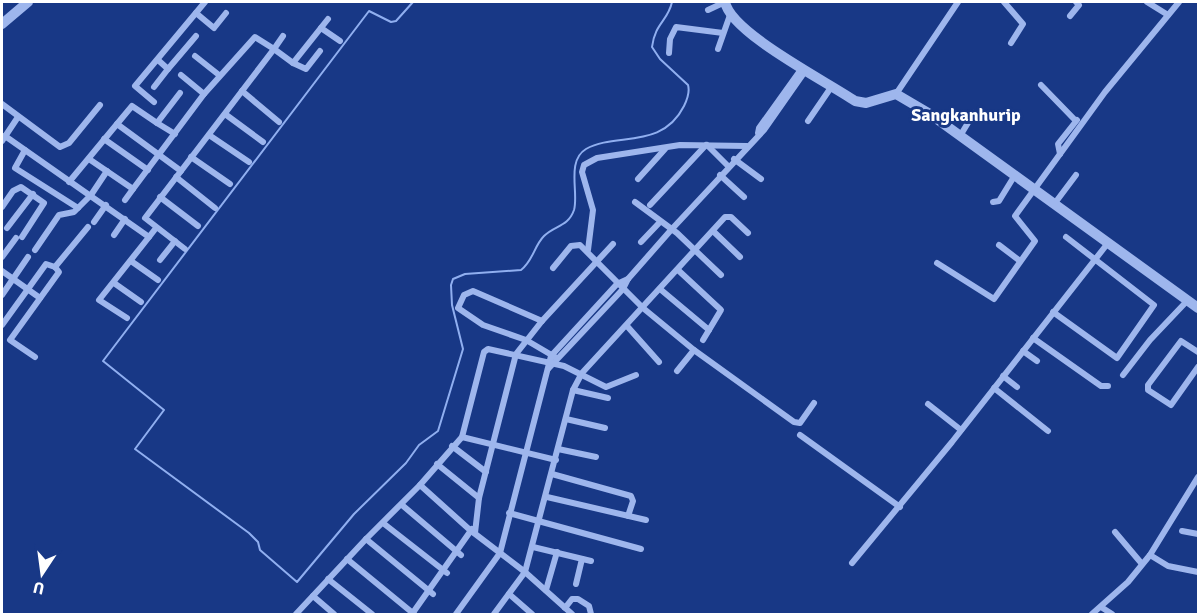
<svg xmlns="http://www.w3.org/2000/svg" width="1200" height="616" viewBox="0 0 1200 616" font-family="Signika,sans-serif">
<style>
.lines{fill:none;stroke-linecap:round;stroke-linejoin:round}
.stream{stroke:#90aff0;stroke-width:2}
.minor{stroke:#9eb6ed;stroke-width:6}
.tertiary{stroke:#9eb6ed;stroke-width:10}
.labels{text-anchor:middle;stroke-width:6;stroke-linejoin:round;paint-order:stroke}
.quarter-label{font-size:18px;font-weight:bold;fill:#fff;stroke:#183886}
</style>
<rect width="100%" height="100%" fill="#183886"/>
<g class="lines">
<!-- stream -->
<path class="stream" d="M413,2L396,21L391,22L369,11L103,361L164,410L135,449L249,533L258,542L260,550L297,582L354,514L406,463L419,445L438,431L463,349L452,305L451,285L453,279L465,274L521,270C533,261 534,246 544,236C555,225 568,227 574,210C579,193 566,161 586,149C616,132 662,150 684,106C687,100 690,92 688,85L660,59L652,47C655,23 668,21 672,2"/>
<!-- minor -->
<g class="minor">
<path d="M1004,2L1023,24L1011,43"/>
<path d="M1147,2L1168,15"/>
<path d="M708,10L725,2"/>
<path d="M196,13L214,28L226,13"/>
<path d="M1070,16L1079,5L1076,2"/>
<path d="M321,28L340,41"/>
<path d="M718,49L730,15"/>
<path d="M669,53L670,39L676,27L723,33"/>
<path d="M195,56L219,75"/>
<path d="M293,63L306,69L320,51"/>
<path d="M168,69L196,36"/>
<path d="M1041,85L1075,120"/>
<path d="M154,87L168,69L158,60"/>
<path d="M242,91L279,122"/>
<path d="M204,94L255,37L274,49L283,36"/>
<path d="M896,94L958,2"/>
<path d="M154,102L135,86L205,2"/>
<path d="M2,104L60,147L69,143L100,105"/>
<path d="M225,114L263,142"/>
<path d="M808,121L832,86"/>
<path d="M157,123L175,134"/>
<path d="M117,124L132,106L157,123L180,93"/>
<path d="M758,133L759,128L802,68"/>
<path d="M209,135L249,162"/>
<path d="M5,136L149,237L156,228"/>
<path d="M960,136L974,113"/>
<path d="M104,139L148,170"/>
<path d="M2,141L18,117"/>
<path d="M707,145L728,166"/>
<path d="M25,150L15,168L78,208L91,195L107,171"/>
<path d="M1060,154L1058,144L1077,120"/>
<path d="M191,157L230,184"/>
<path d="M89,159L133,189L204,94L181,75"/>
<path d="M734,159L761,179"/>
<path d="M181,171L145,218L185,249"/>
<path d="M720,175L744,197"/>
<path d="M176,177L215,208"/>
<path d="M638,179L665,149"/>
<path d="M69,182L117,124L181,171L274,49L293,63L328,19"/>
<path d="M160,197L198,226"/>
<path d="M125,200L133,189"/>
<path d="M635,202L677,233L721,275"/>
<path d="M993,202L999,201L1015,175"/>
<path d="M1055,203L1076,175"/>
<path d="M650,205L706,145"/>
<path d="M2,207L13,191L21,187L44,203L22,237"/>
<path d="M94,222L106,205"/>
<path d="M7,228L33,194"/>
<path d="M713,231L740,257"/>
<path d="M114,235L125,219"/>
<path d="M641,242L660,222"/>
<path d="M999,245L1020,261"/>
<path d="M35,250L59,215L74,212L78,208"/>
<path d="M588,250L593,210L582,172L584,165L597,158L680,145L747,146"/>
<path d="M2,257L16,238"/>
<path d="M160,260L175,241"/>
<path d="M131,261L158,280"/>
<path d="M937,263L994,299L1035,241L1015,216L1105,92L1179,2"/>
<path d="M55,267L88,227"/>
<path d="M553,268L571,246L580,245L643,308L694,350L794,422L800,423L814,403"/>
<path d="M678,270L721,310L703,340"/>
<path d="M2,271L40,298"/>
<path d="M114,283L141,302"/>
<path d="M660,289L709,330"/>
<path d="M2,295L28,257"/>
<path d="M1053,312L1117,358L1154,305L1066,237"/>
<path d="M127,318L99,300L149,237"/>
<path d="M542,321L473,291L464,295L458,308L483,325L526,340L555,357"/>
<path d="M2,325L46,264L55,267"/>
<path d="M627,326L659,362"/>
<path d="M1033,338L1101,386H1108"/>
<path d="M1023,351L1037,361"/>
<path d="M1198,352L1181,341L1148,385V390L1171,405L1198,367"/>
<path d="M35,357L10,340L59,272L55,267"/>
<path d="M548,369L623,289L628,279L671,230L764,130L806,70"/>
<path d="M677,371L694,350"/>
<path d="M1123,375L1150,340L1187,301"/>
<path d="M1003,376L1017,387"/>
<path d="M994,388L1048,431"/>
<path d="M573,390L582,373L725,217H731L748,233"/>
<path d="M928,404L961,430"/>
<path d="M566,419L605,428"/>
<path d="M800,435L900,507"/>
<path d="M462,437L556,460"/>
<path d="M452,446L486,472"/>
<path d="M558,449L596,457"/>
<path d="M437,464L479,498"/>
<path d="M552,474L631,496L633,501L628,516"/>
<path d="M547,497L646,520"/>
<path d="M402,505L461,555"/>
<path d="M509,513L641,549"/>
<path d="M383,523L447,573"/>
<path d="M1182,531L1198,534"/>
<path d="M1115,532L1142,564"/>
<path d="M475,533L479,498L516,354L542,321L613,244"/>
<path d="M366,539L433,594"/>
<path d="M533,547L591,561"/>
<path d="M1150,555L1168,566L1198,572"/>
<path d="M347,559L414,614"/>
<path d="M852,563L952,442L1108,243"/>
<path d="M328,579L372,614"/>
<path d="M576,584L582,559"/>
<path d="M546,590L557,552"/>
<path d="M509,594L532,614"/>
<path d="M313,596L334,614"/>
<path d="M1101,607L1112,614"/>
<path d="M565,608L572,599H578L589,606L591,614"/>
<path d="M296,614L366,539L420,485"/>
<path d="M412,614L472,529"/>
<path d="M456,614L500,553L551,356L617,284L628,279"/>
<path d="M494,614L525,572L470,530L420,485L462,437L484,352L488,349L564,366L606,387L636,375"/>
<path d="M572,614L525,572L573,390L608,398"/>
<path d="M1092,614L1128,582L1150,555L1198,477"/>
</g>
<!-- tertiary -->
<g class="tertiary">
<path d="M725,2C731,33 826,81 855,101L866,103L896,94L930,114L1198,308"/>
<path d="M2,24L28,2"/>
</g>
</g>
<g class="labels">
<!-- quarter labels -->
<g class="quarter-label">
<text x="966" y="121">Sangkanhurip</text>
</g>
</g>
<!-- border -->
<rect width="1200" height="616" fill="none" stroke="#ffffff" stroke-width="6"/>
<!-- north arrow -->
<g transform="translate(42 574) rotate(193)" stroke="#183886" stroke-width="4.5" paint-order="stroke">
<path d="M0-4.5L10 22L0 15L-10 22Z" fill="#ffffff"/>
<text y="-9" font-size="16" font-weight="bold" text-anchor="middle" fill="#ffffff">U</text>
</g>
</svg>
